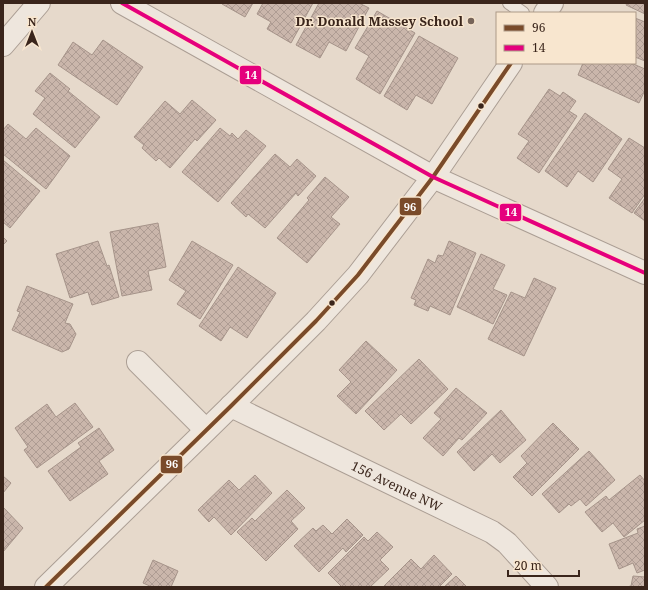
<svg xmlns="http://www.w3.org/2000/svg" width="648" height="590" viewBox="0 0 648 590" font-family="'Noto Serif',serif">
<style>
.building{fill:url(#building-cross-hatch);stroke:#a6948a}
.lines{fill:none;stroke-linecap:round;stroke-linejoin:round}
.service-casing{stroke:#ab9e94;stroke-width:14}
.minor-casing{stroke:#ab9e94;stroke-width:24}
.tertiary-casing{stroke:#ab9e94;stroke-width:24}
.service{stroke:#eee6dd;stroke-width:12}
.minor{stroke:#eee6dd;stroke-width:22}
.tertiary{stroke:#eee6dd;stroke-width:22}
.bus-1-casing{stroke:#f8e6cf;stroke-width:7}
.bus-2-casing{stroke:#f8e6cf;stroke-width:7}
.bus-1{stroke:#7a4b2a;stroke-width:4}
.bus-2{stroke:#e5007d;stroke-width:4}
.poi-dot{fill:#766459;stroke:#f8e6cf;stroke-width:1.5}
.bus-dot{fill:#3a251b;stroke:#f8e6cf;stroke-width:1.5}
.labels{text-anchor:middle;stroke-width:3;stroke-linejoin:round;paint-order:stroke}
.poi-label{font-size:13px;font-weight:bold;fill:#3a251b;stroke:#f8e6cf;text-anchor:end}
.street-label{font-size:13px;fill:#3a251b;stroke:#f8e6cf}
.line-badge{stroke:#f8e6cf;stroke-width:1.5}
.badge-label{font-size:11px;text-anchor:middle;font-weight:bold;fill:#fff}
</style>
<defs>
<pattern id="building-cross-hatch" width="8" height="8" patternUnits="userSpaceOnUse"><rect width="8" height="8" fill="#cab6ab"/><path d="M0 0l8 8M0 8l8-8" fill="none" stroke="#ae9c93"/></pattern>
</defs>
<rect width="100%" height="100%" fill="#e6d9cb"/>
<!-- building -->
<g class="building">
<path d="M223,3H253L245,17L222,4Z"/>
<path d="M263,3H313L291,43L267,29L271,22L257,14Z"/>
<path d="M319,3H359L369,8L346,51L329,42L320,58L296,45Z"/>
<path d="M627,3H645V14L626,5Z"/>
<path d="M377,11L415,33L380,94L356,79L369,56L355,48Z"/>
<path d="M635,18L645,22V61L635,57Z"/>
<path d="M419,36L458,58L432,104L416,95L407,110L384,96Z"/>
<path d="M103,40L143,67L117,105L58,65L73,42L92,55Z"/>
<path d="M583,63H631L645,69V90L639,103L578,75Z"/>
<path d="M50,73L70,89L68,91L100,117L75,148L33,114L45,98L35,91Z"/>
<path d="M549,89L560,96L563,92L576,101L569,111L577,116L539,173L517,158L529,141L518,134Z"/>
<path d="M192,100L216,120L197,141L195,139L170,168L159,158L156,161L142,148L144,145L134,137L165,101L180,114Z"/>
<path d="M585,113L622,139L593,182L578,171L567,187L545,171Z"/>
<path d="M8,124L26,139L36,128L70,156L46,189L3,154V130Z"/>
<path d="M220,128L230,136L232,133L238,139L246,130L266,146L218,202L182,172Z"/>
<path d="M629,138L645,148V194L632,213L609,198L622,179L608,169Z"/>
<path d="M275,154L290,167L297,159L316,176L298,196L296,193L265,228L248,214L246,217L231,203Z"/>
<path d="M3,160L40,191L10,228L3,222Z"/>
<path d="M325,177L349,197L331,217L340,224L307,263L277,238L309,200L307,198Z"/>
<path d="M645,198V221L634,213Z"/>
<path d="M158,223L166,267L148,271L152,290L122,296L110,232Z"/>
<path d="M3,237L7,241L3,245Z"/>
<path d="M98,241L107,266L109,265L119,297L92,305L88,292L70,298L56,254Z"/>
<path d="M192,241L233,265L200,319L177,304L186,291L169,280Z"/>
<path d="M449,241L476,253L450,315L430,306L428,311L414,305L416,300L411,298L428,259L435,263L438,255L443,256Z"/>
<path d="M481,254L505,265L493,289L507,295L493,324L457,307Z"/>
<path d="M238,267L276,293L247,338L230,327L221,341L199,326Z"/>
<path d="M534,278L556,288L524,356L488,339L511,292L525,298Z"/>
<path d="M27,286L73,304L65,323L70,324L76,334L69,349L62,352L12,330L20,312L17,311Z"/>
<path d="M366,341L397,370L356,414L337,396L351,382L339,370Z"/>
<path d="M419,359L448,389L411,424L401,414L384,430L365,411Z"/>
<path d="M456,388L487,413L462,440L459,438L443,456L423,438L441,419L434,413Z"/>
<path d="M75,403L93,427L37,468L24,450L28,447L15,428L47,404L56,417Z"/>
<path d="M501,410L526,440L500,463L492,454L474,471L457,452Z"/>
<path d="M553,423L579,449L532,496L513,477L527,463L521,456Z"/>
<path d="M99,428L114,450L99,461L108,474L70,501L48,471L81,447L78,443Z"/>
<path d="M589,451L615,480L586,506L580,499L571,506L569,504L559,513L542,494Z"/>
<path d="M255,475L272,493L231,535L214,517L209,522L198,510L229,480L239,490Z"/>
<path d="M640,475L645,481V520L624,537L613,523L602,532L585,512L606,496L609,500Z"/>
<path d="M3,476L11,483L3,493Z"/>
<path d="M287,490L305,508L291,521L298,529L266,561L237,532L252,518L255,521Z"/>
<path d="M3,507L23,528L3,552Z"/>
<path d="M347,519L363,535L346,552L343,548L319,572L294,546L313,528L316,531L323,525L332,534Z"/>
<path d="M645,526V570L637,573L633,563L619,569L609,544L638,533L637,529Z"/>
<path d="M377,532L393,547L380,560L389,569L370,587H342L328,573L364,537L368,541Z"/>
<path d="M434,555L452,574L439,587H383L411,559L421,569Z"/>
<path d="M153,560L178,571L171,587H152L143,583Z"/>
<path d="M456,576L467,587H444Z"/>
<path d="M633,576L645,577V587H626L631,586Z"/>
</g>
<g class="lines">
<defs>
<path id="service" d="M509,3L523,13"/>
<g id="minor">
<path d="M122,3L433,177L645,273"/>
<path d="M3,45L39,3"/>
<path d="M138,362L206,430"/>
<path id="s1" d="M231,406L492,532L507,543L547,587"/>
</g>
<g id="tertiary">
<path d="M545,13L552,3"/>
<path d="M46,587L231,406L316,321L358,275L433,177L511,63"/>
</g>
</defs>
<!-- service casing -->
<use href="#service" class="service-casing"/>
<!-- minor casing -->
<use href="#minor" class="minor-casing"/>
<!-- tertiary casing -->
<use href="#tertiary" class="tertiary-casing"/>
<!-- service -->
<use href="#service" class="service"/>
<!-- minor -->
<use href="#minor" class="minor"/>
<!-- tertiary -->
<use href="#tertiary" class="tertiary"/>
<defs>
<path id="bus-1" d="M46,587L231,406L316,321L358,275L433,177L511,63"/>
<path id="bus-2" d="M122,3L433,177L645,273"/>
</defs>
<!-- bus-1 casing -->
<use href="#bus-1" class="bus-1-casing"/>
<!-- bus-2 casing -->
<use href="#bus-2" class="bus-2-casing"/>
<!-- bus-1 -->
<use href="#bus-1" class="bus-1"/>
<!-- bus-2 -->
<use href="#bus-2" class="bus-2"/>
</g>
<!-- markers -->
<circle class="poi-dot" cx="471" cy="21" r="4"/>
<g class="bus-dot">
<circle cx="481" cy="106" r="3.5"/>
<circle cx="332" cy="303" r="3.5"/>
</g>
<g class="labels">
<!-- poi labels -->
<g class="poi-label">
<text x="463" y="26">Dr. Donald Massey School</text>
</g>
<!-- street labels -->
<g class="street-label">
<text dy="5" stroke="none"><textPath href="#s1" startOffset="184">156 Avenue NW</textPath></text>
</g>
</g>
<g class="line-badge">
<rect x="239" y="65" width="23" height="20" rx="4" fill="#e5007d"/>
<rect x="399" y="197" width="23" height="19" rx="4" fill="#7a4b2a"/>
<rect x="499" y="203" width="23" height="19" rx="4" fill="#e5007d"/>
<rect x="160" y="455" width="23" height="19" rx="4" fill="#7a4b2a"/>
</g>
<g class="badge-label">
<text x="251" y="79">14</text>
<text x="410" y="211">96</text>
<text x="511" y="216">14</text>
<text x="172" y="468">96</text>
</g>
<!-- border -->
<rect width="648" height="590" fill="none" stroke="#3a251b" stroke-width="8"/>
<!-- legend -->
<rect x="496" y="12" width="140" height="52" fill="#f8e6cf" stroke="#ac9987"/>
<rect x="504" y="25" width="20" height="6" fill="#7a4b2a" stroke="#ac9987"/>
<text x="532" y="32" font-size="12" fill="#3a251b">96</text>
<rect x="504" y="45" width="20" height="6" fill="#e5007d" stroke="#ac9987"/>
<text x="532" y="52" font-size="12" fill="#3a251b">14</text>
<!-- north arrow -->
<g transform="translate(32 32)" stroke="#f8e6cf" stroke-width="3" paint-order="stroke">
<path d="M0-3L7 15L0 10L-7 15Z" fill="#3a251b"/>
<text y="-6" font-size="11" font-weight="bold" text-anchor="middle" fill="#3a251b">N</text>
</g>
<!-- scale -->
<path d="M508 570v6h71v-6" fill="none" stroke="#3a251b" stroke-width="2"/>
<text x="514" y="570" font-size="12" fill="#3a251b" stroke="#f8e6cf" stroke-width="3" paint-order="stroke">20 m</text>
</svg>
